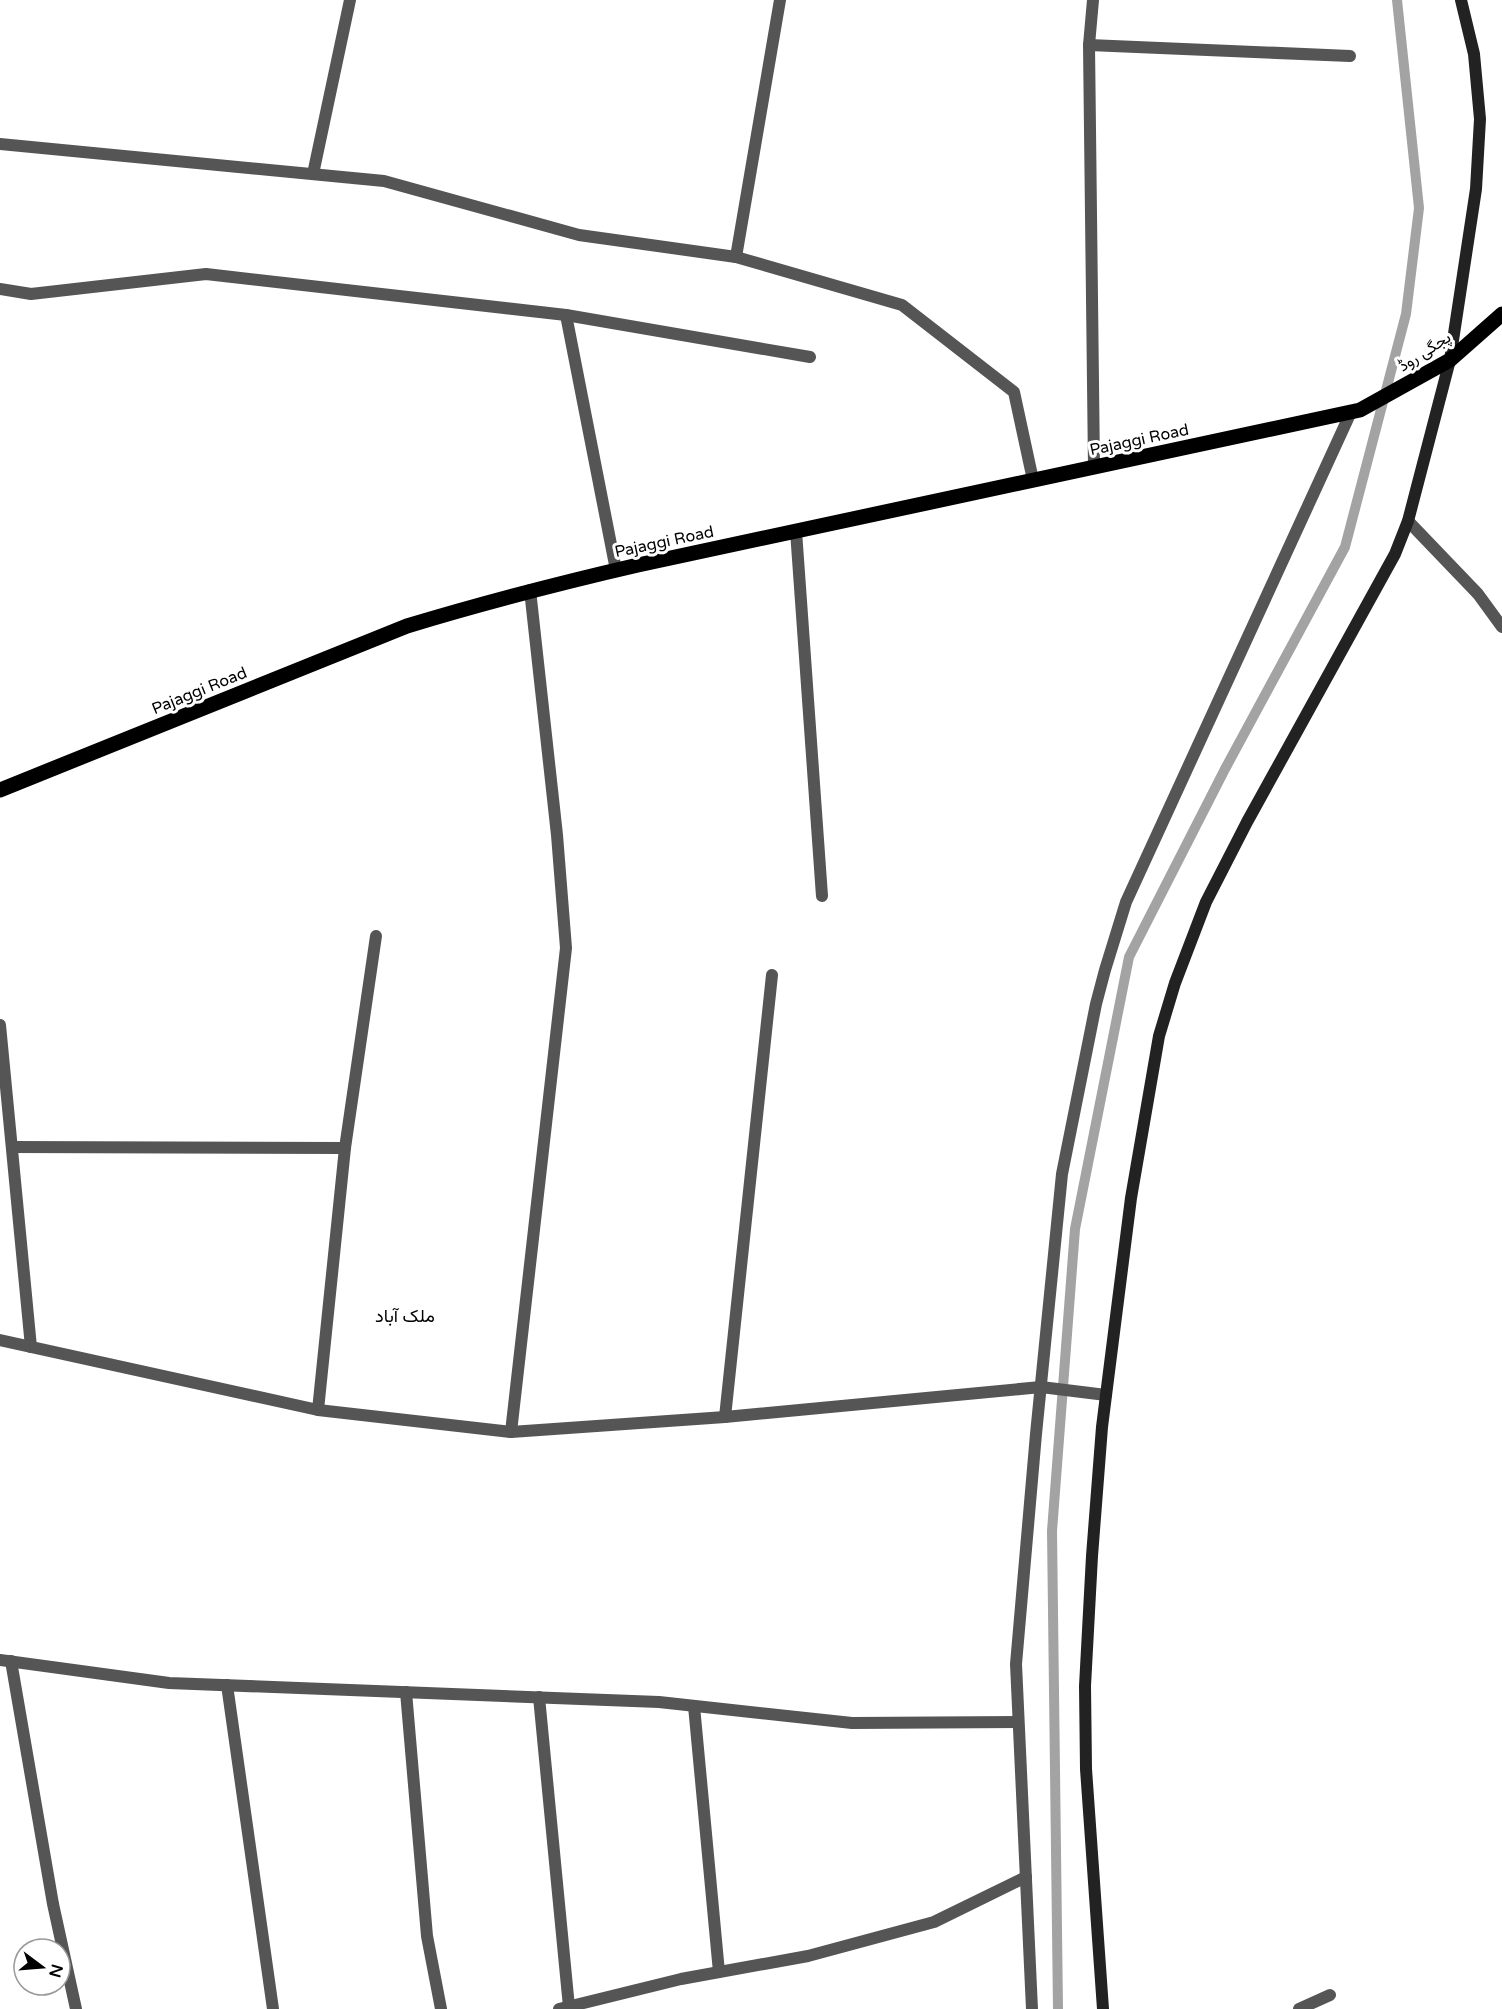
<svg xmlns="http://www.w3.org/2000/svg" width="1502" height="2009" viewBox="0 0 1502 2009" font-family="'Varela Round',Vazirmatn,sans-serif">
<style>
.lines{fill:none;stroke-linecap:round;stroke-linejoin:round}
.stream{stroke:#a3a3a3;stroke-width:10}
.street{stroke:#555;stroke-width:12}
.secondary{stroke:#222;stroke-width:12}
.primary{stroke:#000;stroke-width:15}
.labels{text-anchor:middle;stroke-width:6;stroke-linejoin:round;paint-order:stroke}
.street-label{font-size:16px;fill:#000;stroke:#fff}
.neighbourhood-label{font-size:18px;fill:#000;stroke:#fff}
</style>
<rect width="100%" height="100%" fill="#fff"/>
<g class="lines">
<!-- stream -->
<path class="stream" d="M1058,2009L1052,1531L1075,1229L1129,957L1225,769L1345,547L1406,314L1419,208L1397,0"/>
<!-- street -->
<g class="street">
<path d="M1093,0L1089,45L1094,467"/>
<path d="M1089,45L1350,56"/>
<path d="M0,144L384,181L579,235L736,257L902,305L1014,392L1033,480"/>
<path d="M313,174L350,0"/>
<path d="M736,257L780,0"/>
<path d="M0,289L31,294L206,274L566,315L810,357"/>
<path d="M566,315L616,570"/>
<path d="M1408,521L1478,594L1502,627"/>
<path d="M796,531L822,896"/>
<path d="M0,1025L31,1347"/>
<path d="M12,1147L345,1148"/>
<path d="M0,1340L318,1410L511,1432L725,1417L1041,1387L1106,1395"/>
<path d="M318,1410L345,1148L376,936"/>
<path d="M725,1417L772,975"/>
<path d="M511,1432L566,948L557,835L530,590"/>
<path d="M0,1660L169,1683L659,1702L852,1723L1018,1722"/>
<path d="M11,1661L53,1904L76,2009"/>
<path d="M227,1685L273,2009"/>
<path d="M406,1692L427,1936L441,2009"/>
<path d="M539,1697L569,2007"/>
<path d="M694,1706L719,1972"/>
<path d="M559,2009L681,1979L808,1956L934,1922L1026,1877"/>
<path d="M1032,2009L1016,1664L1036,1434L1062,1174L1096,1004L1105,970L1126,902L1351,412"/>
<path d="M1299,2009L1330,1995"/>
</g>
<!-- secondary -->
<path class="secondary" d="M1103,2009L1086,1769L1085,1686L1092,1556L1102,1427L1131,1198L1159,1036L1175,983L1206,902L1247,822L1395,554L1408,521L1450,360L1476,189L1480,119L1474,54L1461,0"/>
<!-- primary -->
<path class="primary" d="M0,790L407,626C483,603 560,583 638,565L1360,410L1450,360L1502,314"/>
</g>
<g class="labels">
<!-- street labels -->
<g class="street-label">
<text transform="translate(1424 351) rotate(-33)" y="6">پجگی روڈ</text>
<text transform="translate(1139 439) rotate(-12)" y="6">Pajaggi Road</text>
<text transform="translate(664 541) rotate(-12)" y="6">Pajaggi Road</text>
<text transform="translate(199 690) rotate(-22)" y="6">Pajaggi Road</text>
</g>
<!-- neighbourhood labels -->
<g class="neighbourhood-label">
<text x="405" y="1322">ملک آباد</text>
</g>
</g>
<!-- north arrow -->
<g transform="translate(42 1967) rotate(106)"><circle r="28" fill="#ffffff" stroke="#999999" stroke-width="1.5"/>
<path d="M0-4.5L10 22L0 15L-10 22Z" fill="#000000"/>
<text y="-9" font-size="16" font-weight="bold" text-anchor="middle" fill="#000000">N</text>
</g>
</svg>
